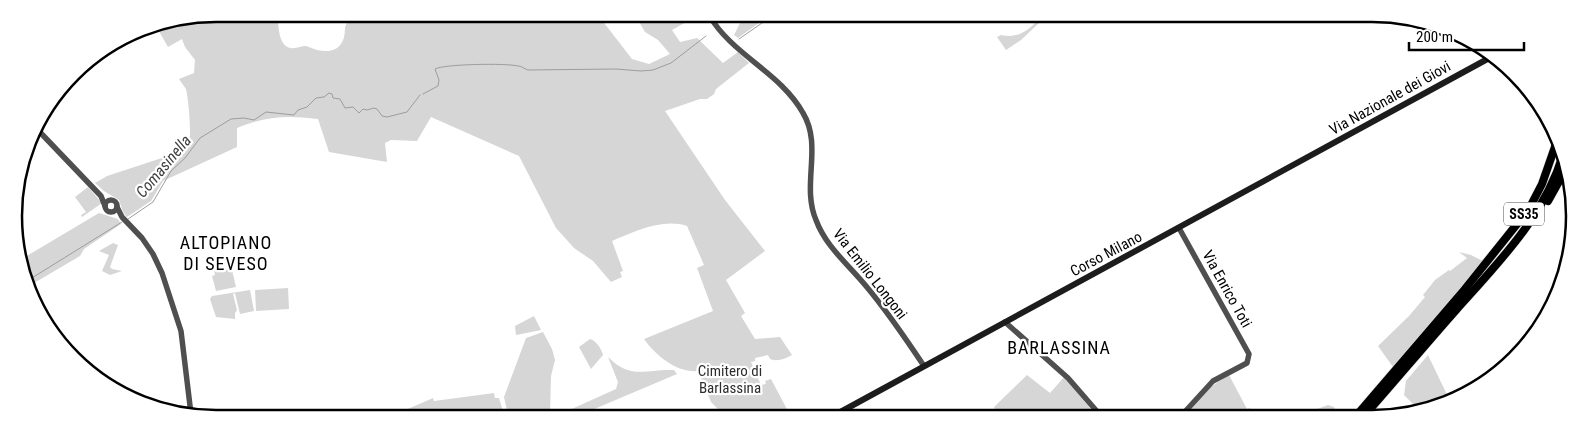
<svg xmlns="http://www.w3.org/2000/svg" width="1589" height="432" viewBox="0 0 1589 432" font-family="'Roboto Condensed',sans-serif">
<style>
.green{fill:#d6d6d6}
.lines{fill:none;stroke-linecap:round;stroke-linejoin:round}
.stream{stroke:#9d9d9d;stroke-width:1}
.trunk-casing{stroke:#dbdbdb;stroke-width:9}
.tertiary{stroke:#4f4f4f;stroke-width:5.5}
.secondary{stroke:#1c1c1c;stroke-width:6}
.trunk{stroke:#000;stroke-width:8}
.labels{text-anchor:middle;stroke-width:4.5;stroke-linejoin:round;paint-order:stroke}
.shield{fill:#fff;stroke:#4c4c4c;stroke-width:1}
.shield-label{font-size:14px;font-weight:bold;fill:#000}
.street-label{font-size:15px;fill:#000;stroke:#fff}
.park-label{font-size:15px;fill:#2d2d2d;stroke:#fff}
.water-label{font-size:16px;font-style:italic;fill:#3e3e3e;stroke:#fff}
.quarter-label{font-size:18px;letter-spacing:1px;fill:#000;stroke:#fff}
.rim{fill:none;stroke:#000;stroke-width:2.5}
</style>
<rect width="100%" height="100%" fill="#fff"/>
<!-- green -->
<g class="green">
<path d="M216,14H278C278,23 278,47 291,48C296,49 301,46 306,46C310,47 313,49 317,50C336,54 345,46 345,28C346,23 350,20 350,14L598,15L632,59L649,64L670,54L658,40L645,32L635,15H696L697,16L672,30L680,42L697,38L723,63L738,52L749,63L716,89L714,94L707,99H700L665,111L725,200L765,251L726,280L745,313L741,316L755,339L780,337L792,355C785,359 777,362 770,359L768,355L755,358V361L751,362L761,385L766,384L765,381L771,379L790,415H731L728,409L721,412L711,402L698,371C677,373 656,356 644,339L713,311L697,268L704,265L687,226C662,218 634,232 612,241L623,271L620,272L622,277L611,282L593,261L574,248L556,228L519,156L431,117L417,141L391,140L385,143L387,162L329,152L318,119C286,115 267,116 237,128V147L163,181L151,201L127,217L123,212L119,200L104,191L95,183L107,176L168,156L172,157L190,143L189,140C192,134 188,96 186,89C184,86 181,82 179,79L194,73L195,60L185,47L182,39L168,47L156,26Z"/>
<path d="M744,15L769,16L738,38L734,35Z"/>
<path d="M1039,19L1040,22L1021,40L1006,50L997,37L1001,35C1017,39 1028,31 1039,19Z"/>
<path d="M88,187L102,203L82,217L81,215L86,212L75,197Z"/>
<path d="M99,213L118,219L121,224L84,249L80,256L29,286L21,269L20,260Z"/>
<path d="M113,243L118,245L110,267L112,269L122,271L110,275L102,271L109,255L99,251Z"/>
<path d="M1459,252L1471,255L1483,261L1481,266L1393,367L1378,346L1409,316L1425,297L1423,295L1435,280L1449,270L1450,271L1467,258Z"/>
<path d="M214,270H232L236,287L216,291L212,276L215,275Z"/>
<path d="M288,288L289,309L256,311L255,290Z"/>
<path d="M250,290L254,311L240,314L235,293L233,294L237,310L235,313V319L216,317L210,299L212,296Z"/>
<path d="M534,316L541,330L516,335L515,326Z"/>
<path d="M543,332L552,349L555,360L551,376L550,415H508L504,397L526,338Z"/>
<path d="M590,339C596,340 602,350 603,355L591,369L579,347Z"/>
<path d="M1428,355L1450,401L1416,411V407L1404,395L1406,381Z"/>
<path d="M608,357C630,379 644,370 670,370H674L677,374L592,410L594,415H566L565,412L616,389L618,382Z"/>
<path d="M1027,375L1050,393L1065,376L1096,416H998L994,407Z"/>
<path d="M1229,375L1247,409L1250,408L1253,416H1184L1206,390Z"/>
<path d="M494,393L495,398H499L504,415H394L433,398L434,401Z"/>
<path d="M1328,405L1334,407L1337,416H1298Z"/>
</g>
<g class="lines">
<!-- stream -->
<g class="stream">
<path d="M739,39L772,16"/>
<path d="M423,94L438,86L439,80L435,69C444,64 506,63 518,66C522,66 524,69 528,70L616,69L641,71L653,70L671,63L706,36"/>
<path d="M128,219L153,202L171,171L185,158L200,138L231,119L244,118L254,120L266,112L294,115L298,110L307,107L316,98L324,97L329,93L332,94L333,98L340,99L345,108L353,107L359,113L363,109L367,110L374,108L377,109L382,116L387,117L407,112L420,95"/>
<path d="M27,281L122,222"/>
</g>
<defs>
<g id="trunk">
<path d="M1548,201L1567,167"/>
<path d="M1356,416L1465,289L1529,209L1542,184L1557,141"/>
<path d="M1364,416C1395,381 1425,345 1456,310C1498,263 1544,217 1563,155"/>
</g>
</defs>
<!-- trunk casing -->
<use href="#trunk" class="trunk-casing"/>
<!-- tertiary -->
<g class="tertiary">
<path d="M709,15C732,55 780,72 803,113C823,146 801,185 816,220C826,247 848,264 866,286C887,311 906,339 924,366"/>
<path d="M35,127L101,196L105,206"/>
<circle cx="111" cy="206" r="6"/>
<path d="M117,207L122,217L142,238L153,254L162,273L181,331L191,414"/>
<path d="M1179,228L1249,354L1247,363L1213,381L1181,416"/>
<path d="M1005,322L1068,378L1101,416"/>
</g>
<!-- secondary -->
<path class="secondary" d="M833,416L1493,56"/>
<!-- trunk -->
<use href="#trunk" class="trunk"/>
</g>
<g class="labels">
<!-- shield labels -->
<rect class="shield" x="1504" y="202.5" width="40" height="23" rx="4"/>
<g class="shield-label">
<text x="1524" y="219">SS35</text>
</g>
<!-- street labels -->
<g class="street-label">
<text transform="translate(1390 98) rotate(-29)" y="5">Via Nazionale dei Giovi</text>
<text transform="translate(1106 254) rotate(-28)" y="5">Corso Milano</text>
<text transform="translate(870 274) rotate(52)" y="5">Via Emilio Longoni</text>
<text transform="translate(1227 289) rotate(61)" y="5">Via Enrico Toti</text>
</g>
<!-- park labels -->
<g class="park-label">
<text x="730" y="376">Cimitero di<tspan x="730" dy="17">Barlassina</tspan></text>
</g>
<!-- water labels -->
<g class="water-label">
<text transform="translate(163 166) rotate(-50)" y="6">Comasinella</text>
</g>
<!-- quarter labels -->
<g class="quarter-label">
<text x="226" y="249">ALTOPIANO<tspan x="226" dy="21">DI SEVESO</tspan></text>
<text x="1059" y="354">BARLASSINA</text>
</g>
</g>
<!-- crop -->
<path d="M0 0H1589V432H0ZM216 22H1372A194 194 0 0 1 1566 216V216A194 194 0 0 1 1372 410H216A194 194 0 0 1 22 216V216A194 194 0 0 1 216 22Z" fill="#fff" fill-rule="evenodd"/>
<path class="rim" d="M216 22H1372A194 194 0 0 1 1566 216V216A194 194 0 0 1 1372 410H216A194 194 0 0 1 22 216V216A194 194 0 0 1 216 22Z"/>
<!-- scale -->
<path d="M1409 42v8h115v-8" fill="none" stroke="#000000" stroke-width="2.5"/>
<text x="1416" y="42" font-size="15" fill="#000000" stroke="#ffffff" stroke-width="4" paint-order="stroke">200 m</text>
</svg>
